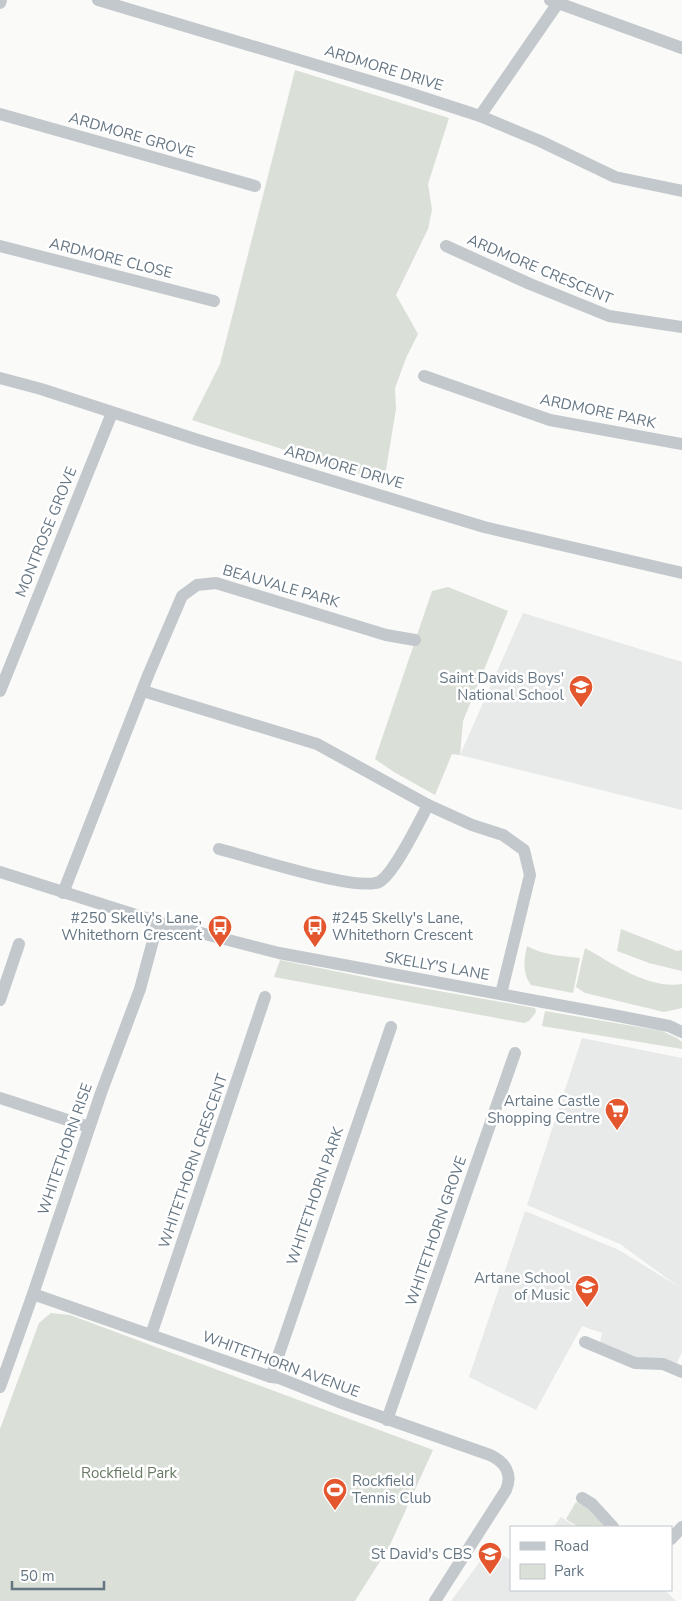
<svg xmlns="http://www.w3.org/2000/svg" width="682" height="1601" viewBox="0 0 682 1601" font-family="'Nunito Sans',sans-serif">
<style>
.built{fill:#e8e9e9}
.green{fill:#dadfd7}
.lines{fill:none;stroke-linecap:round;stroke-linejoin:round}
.minor{stroke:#c3c8cc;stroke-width:12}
.labels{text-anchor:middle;stroke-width:5;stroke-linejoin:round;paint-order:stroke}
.street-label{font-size:15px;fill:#657683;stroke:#fff}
.poi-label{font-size:15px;fill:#657683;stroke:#fff;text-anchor:end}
.park-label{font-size:15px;fill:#687a64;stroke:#fff}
</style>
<rect width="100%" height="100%" fill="#fafaf8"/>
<!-- built -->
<g class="built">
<path d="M523,613L682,662V810L460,755Z"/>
<path d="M582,1038L682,1058V1352L677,1363L662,1359L636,1360L600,1343L602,1333L582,1326L536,1410L469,1377L525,1211L619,1250L679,1287L620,1244L527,1205Z"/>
<path d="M561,1517L576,1527H553Z"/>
<path d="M490,1548L511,1560V1590H665L676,1601H451Z"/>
</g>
<!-- green -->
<g class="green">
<path d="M295,70L449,118L428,184L432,210L428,229L396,295L418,334L406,358L395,388L396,409L384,482L192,420L220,364Z"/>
<path d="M448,587L508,611L463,721L460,755L452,754L435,795L394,772L375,759L432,591Z"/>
<path d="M621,929L677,951L682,950V971L649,963L617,951Z"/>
<path d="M527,946C543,955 562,956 580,958L573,993L531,985C522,973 524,960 527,946Z"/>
<path d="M585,948C614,964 647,989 682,984V1008L664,1012L585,993L576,987Z"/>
<path d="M280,960L393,983L535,1008L536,1012L529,1021L524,1023L274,977Z"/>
<path d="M545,1011L662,1031L677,1038L682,1042V1049L542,1026Z"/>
<path d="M51,1313L70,1315L433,1450L389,1547L355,1601H0V1429L39,1323Z"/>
<path d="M576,1502L589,1509L605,1527H578L566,1519Z"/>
</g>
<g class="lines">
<!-- minor -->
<g class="minor">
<path d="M98,0L403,91L480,116L540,141L615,177L682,191"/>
<path d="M550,0L682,48"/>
<path d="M0,3L1,0"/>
<path d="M0,114L255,186"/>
<path d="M480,116L558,3"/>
<path d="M0,246L214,301"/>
<path d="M446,246L530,284L609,316L682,327"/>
<path d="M424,376L550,420L682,444"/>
<path d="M0,378L41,389L198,440L484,527L682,573"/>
<path d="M0,691L112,413"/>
<path d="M143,691L317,744L428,805L472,825L503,835L524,850L530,875L501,994"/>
<path d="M219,849C247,856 357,892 379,882C394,874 419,822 428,805"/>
<path d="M0,872L158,922L279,953L618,1016L669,1026L682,1032"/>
<path d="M63,893L149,673L182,596L197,585L216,583L386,635L415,640"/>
<path d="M0,1000L19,944"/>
<path d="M0,1098L89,1127"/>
<path d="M33,1294L271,1377L279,1378L339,1402L490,1455C505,1462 513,1474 506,1490L435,1601"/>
<path d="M151,1335L265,997"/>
<path d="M585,1342L635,1363L663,1364L682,1372"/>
<path d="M271,1377L391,1027"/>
<path d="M0,1387L33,1294L101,1093L140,989L158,922"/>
<path d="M387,1420L515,1053"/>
<path d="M582,1498L592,1504L613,1527"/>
<path d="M671,1539L682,1527"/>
</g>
</g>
<!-- icons -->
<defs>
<symbol id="school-pin" viewBox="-11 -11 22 30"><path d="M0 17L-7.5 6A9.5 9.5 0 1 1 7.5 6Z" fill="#e4572e" stroke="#fff"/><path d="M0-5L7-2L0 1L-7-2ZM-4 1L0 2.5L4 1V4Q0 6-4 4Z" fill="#fff"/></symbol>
<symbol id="bus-pin" viewBox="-11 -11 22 30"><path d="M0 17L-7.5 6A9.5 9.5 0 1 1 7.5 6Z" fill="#e4572e" stroke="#fff"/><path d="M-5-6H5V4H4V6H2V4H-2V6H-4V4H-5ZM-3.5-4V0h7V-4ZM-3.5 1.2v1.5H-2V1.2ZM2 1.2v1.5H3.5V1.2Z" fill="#fff"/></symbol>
<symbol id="supermarket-pin" viewBox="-11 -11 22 30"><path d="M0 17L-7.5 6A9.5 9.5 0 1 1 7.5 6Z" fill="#e4572e" stroke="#fff"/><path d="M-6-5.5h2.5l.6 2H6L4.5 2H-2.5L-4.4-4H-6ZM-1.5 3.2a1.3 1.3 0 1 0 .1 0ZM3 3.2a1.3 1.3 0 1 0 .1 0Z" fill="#fff"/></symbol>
<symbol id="stadium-pin" viewBox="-11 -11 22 30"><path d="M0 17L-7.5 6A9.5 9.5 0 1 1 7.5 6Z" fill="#e4572e" stroke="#fff"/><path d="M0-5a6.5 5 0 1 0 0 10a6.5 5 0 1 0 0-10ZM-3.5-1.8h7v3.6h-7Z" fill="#fff"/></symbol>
</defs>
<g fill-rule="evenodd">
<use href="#school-pin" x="567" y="673" width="28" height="38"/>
<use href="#bus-pin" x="206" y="913" width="28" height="38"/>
<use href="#bus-pin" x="301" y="913" width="28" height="38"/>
<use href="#supermarket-pin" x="603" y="1096" width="28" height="38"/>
<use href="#school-pin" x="573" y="1273" width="28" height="38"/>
<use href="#stadium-pin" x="321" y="1476" width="28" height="38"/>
<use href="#school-pin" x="476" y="1540" width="28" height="38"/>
</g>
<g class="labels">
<!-- street labels -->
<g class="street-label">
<text transform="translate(384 68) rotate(17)" y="5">ARDMORE DRIVE</text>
<text transform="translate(132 135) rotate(16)" y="5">ARDMORE GROVE</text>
<text transform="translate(111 258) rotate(14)" y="5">ARDMORE CLOSE</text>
<text transform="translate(540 269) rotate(23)" y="5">ARDMORE CRESCENT</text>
<text transform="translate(598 411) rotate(12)" y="5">ARDMORE PARK</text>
<text transform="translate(344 467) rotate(16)" y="5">ARDMORE DRIVE</text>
<text transform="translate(46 532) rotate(-68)" y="5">MONTROSE GROVE</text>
<text transform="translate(281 586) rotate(16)" y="5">BEAUVALE PARK</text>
<text transform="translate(437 966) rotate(10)" y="5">SKELLY'S LANE</text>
<text transform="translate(65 1149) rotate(-71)" y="5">WHITETHORN RISE</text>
<text transform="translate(193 1161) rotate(-71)" y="5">WHITETHORN CRESCENT</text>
<text transform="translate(315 1196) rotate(-71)" y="5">WHITETHORN PARK</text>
<text transform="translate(436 1231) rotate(-71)" y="5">WHITETHORN GROVE</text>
<text transform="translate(281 1364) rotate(20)" y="5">WHITETHORN AVENUE</text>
</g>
<!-- poi labels -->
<g class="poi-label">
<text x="564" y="683">Saint Davids Boys'<tspan x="564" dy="17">National School</tspan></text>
<text x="202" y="923">#250 Skelly's Lane,<tspan x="202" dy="17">Whitethorn Crescent</tspan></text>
<text x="332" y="923" text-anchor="start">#245 Skelly's Lane,<tspan x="332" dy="17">Whitethorn Crescent</tspan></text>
<text x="600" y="1106">Artaine Castle<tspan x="600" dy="17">Shopping Centre</tspan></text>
<text x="570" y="1283">Artane School<tspan x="570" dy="17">of Music</tspan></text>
<text x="352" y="1486" text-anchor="start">Rockfield<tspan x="352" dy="17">Tennis Club</tspan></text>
<text x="472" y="1559">St David's CBS</text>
</g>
<!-- park labels -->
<g class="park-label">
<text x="129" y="1478">Rockfield Park</text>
</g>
</g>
<!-- legend -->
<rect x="510" y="1526" width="162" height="65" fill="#ffffff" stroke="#c1c8cd"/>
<rect x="520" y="1542" width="25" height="8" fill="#c3c8cc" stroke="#c1c8cd"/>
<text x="554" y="1551" font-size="15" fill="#657683">Road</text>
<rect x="520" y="1564" width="25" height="15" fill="#dadfd7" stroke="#c1c8cd"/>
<text x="554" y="1576" font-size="15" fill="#657683">Park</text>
<!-- scale -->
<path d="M12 1581v8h92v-8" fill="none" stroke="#657683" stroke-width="2.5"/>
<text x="20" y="1581" font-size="15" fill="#657683" stroke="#ffffff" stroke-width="4" paint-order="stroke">50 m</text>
</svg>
